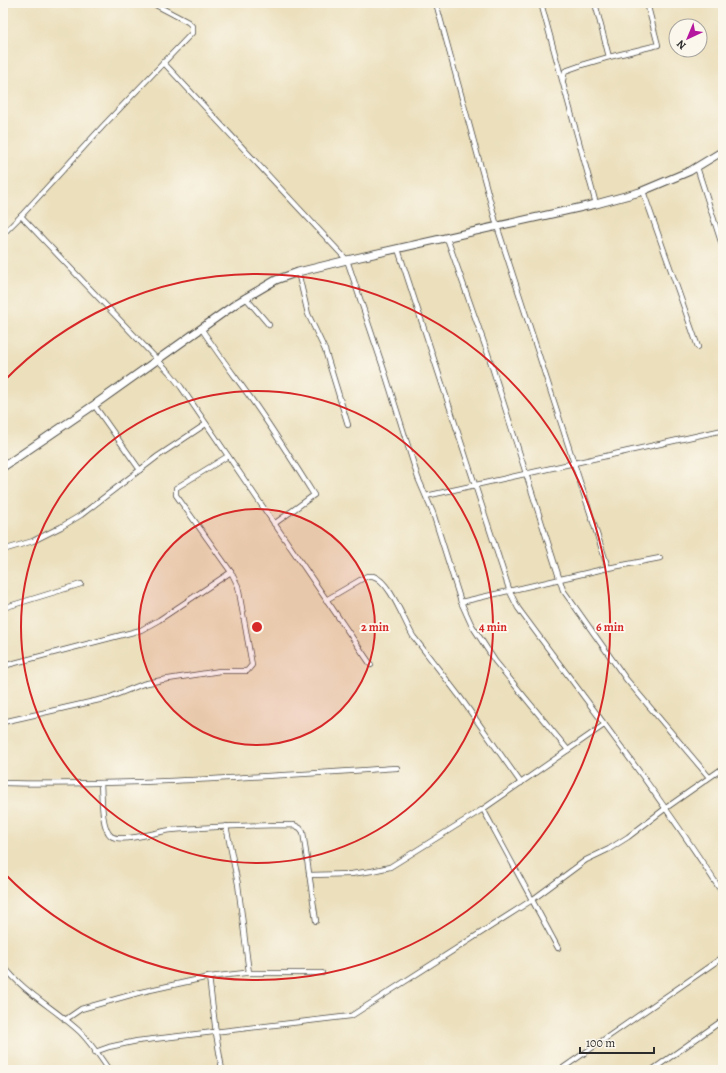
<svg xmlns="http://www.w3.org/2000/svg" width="726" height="1073" viewBox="0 0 726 1073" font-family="Alegreya,serif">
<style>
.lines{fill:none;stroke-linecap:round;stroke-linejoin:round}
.street-casing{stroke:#484641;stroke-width:6}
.secondary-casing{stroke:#484641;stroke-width:9}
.street{stroke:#fff;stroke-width:4.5}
.secondary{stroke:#fff;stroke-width:7}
.ring{fill:none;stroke:#d62828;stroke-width:2}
.centre{fill:#d62828;stroke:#fbf7ec;stroke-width:2}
.ring-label{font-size:12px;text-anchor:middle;font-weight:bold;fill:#d62828;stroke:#fbf7ec;stroke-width:4;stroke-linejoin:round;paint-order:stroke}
</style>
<rect width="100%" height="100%" fill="#fbf7ec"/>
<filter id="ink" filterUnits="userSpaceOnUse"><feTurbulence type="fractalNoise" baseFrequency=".025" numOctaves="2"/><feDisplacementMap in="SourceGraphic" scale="8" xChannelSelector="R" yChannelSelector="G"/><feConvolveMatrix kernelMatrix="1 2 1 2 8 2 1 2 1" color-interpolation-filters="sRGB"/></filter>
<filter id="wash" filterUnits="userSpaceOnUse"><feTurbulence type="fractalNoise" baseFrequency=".012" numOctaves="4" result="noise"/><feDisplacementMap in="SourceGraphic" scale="16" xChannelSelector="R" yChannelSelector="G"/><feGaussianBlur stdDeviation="0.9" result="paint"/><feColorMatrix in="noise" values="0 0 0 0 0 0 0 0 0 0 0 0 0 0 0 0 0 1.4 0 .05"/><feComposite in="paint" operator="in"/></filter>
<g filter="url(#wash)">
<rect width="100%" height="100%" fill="#ebdfbc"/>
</g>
<g filter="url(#ink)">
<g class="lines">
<defs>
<g id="street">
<path d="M436,3L497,226L608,568"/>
<path d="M541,3L596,204"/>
<path d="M609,57L658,45L647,3"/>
<path d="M163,62L347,260L386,376L418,478L433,513L461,602L471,624L495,661L568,750"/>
<path d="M563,80L565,71L585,64L609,57L595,3"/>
<path d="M697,167L723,248"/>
<path d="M643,191L698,347"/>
<path d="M21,216L170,373L181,387L371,665"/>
<path d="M3,234L21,216L103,126L192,33V26L188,22L152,3"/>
<path d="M447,238L488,354L563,590L626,679L709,777"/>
<path d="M398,249L510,592L518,608C588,703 660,795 723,894"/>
<path d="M298,272L308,314L325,350L348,425"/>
<path d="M245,297L269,325"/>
<path d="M201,328C217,353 235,376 252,400C274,431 294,463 314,495L274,524"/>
<path d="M94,405L140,470"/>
<path d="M426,496L723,430"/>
<path d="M3,550L33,541L61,527L81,515L158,456L206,424"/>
<path d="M326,600L367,576C369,576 371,576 373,576C390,581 404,621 413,636L460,697L521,783"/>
<path d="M461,602L608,568L660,558"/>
<path d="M3,608L81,584"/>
<path d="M3,666L141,630L159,620L231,572"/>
<path d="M3,722L108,698L143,684L162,680L220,671H247L252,665L238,586L231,572L176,495V488L228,456"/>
<path d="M3,783C134,786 266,776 397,768"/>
<path d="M101,783C102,796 101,828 111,836C121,843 154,833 165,831C176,829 188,829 199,828C230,826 262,825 294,825L300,828L303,832L316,921"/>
<path d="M483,809L558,948"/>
<path d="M226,826L238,884L249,973"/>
<path d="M309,875L351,874L372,871L390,867L483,809L604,725"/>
<path d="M3,965C23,992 54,1008 79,1031C89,1041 101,1058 109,1070"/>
<path d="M209,977L216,1033L222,1070"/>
<path d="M65,1020L81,1009L141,992L209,977L245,973H322"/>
<path d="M95,1052L109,1047L137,1041L351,1016L532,900L586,860L609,849L628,837L666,808L723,768"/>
<path d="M560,1070L723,957"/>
<path d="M652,1070L723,1020"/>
</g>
<path id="secondary" d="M3,467L94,405L237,303L276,280L298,272L347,260L596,204L640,192L690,171L723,151"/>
</defs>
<!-- street casing -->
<use href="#street" class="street-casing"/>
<!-- secondary casing -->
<use href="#secondary" class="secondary-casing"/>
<!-- street -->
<use href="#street" class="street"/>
<!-- secondary -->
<use href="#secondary" class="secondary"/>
</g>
</g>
<!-- distance rings -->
<circle cx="257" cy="627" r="118" fill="#d62828" fill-opacity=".12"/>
<g class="ring">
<circle cx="257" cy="627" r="118"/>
<circle cx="257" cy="627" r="236"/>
<path d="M3 382A353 353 0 1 1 3 872"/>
</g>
<circle cx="257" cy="627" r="6" class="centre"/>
<g class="ring-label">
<text x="375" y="631">2 min</text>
<text x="493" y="631">4 min</text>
<text x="610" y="631">6 min</text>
</g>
<!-- margin -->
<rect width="726" height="1073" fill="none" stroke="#fbf7ec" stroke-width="16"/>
<!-- north arrow -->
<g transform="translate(688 38) rotate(224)"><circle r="19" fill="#fbf7ec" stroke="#a8a59f"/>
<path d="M0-3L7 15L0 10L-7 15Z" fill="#b5179e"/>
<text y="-6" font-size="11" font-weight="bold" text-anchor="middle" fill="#2b2b2b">N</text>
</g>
<!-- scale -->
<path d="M580 1047v6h74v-6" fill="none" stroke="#2b2b2b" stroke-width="2"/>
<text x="586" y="1047" font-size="12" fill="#2b2b2b" stroke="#fbf7ec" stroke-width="3" paint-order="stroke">100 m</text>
</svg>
